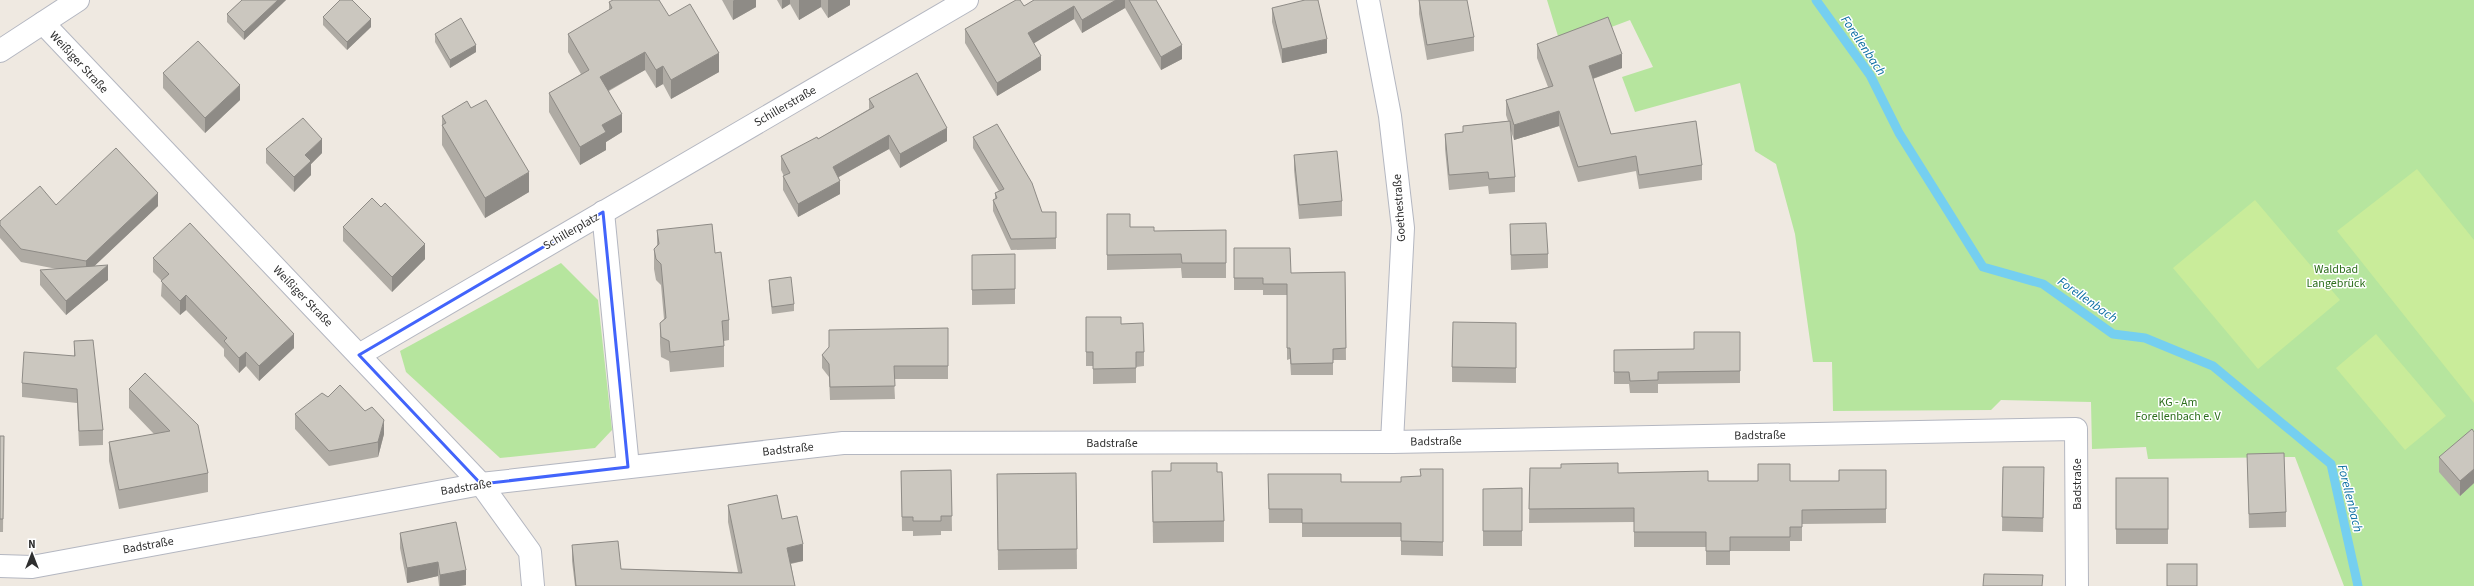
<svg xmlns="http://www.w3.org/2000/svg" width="2474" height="586" viewBox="0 0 2474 586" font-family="'Source Sans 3',sans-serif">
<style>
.green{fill:#b6e59e}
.pitch{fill:#c9ec9a}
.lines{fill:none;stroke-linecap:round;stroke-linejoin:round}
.stream{stroke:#75cff0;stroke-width:9}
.minor-casing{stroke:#b4b7c1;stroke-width:24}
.secondary-casing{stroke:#b4b7c1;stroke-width:24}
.minor{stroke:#fff;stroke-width:22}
.secondary{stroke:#fff;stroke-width:22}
.wall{fill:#afaba4}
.shaded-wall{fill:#8e8b86}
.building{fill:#cbc7bf;stroke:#8e8b86}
.marked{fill:none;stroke:#4264fb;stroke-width:3;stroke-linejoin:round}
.labels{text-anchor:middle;stroke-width:3;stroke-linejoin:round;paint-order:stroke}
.street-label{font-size:12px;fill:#2e2e2e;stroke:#fff}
.park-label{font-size:12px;fill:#2c6e1b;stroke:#fff}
.water-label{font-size:13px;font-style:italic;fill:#0d6fa3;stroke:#fff}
</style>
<rect width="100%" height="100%" fill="#efe9e1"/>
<!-- green -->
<g class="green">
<path d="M1547,0H2474V586H2344L2295,457L2148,459L2146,447L2092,449L2091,402L2001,400L1991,410L1833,411L1832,362H1813L1795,234L1776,164L1755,151L1740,83L1635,112L1622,77L1653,67L1630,20L1561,46Z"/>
<path d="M561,263L598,300L612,430L595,448L500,458L406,372L400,351Z"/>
</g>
<!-- pitch -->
<g class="pitch">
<path d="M2417,169L2474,240V403L2337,231Z"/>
<path d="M2255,200L2340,300L2258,369L2173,268Z"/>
<path d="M2376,334L2446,416L2405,450L2336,368Z"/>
</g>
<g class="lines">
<!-- stream -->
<path class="stream" d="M1816,0L1870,75L1899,133L1983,267L2043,284L2113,334L2145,338L2213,366L2331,464L2358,586"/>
<defs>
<g id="minor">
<path d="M1368,0L1390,116L1403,228L1392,442"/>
<path d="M43,23L481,484L530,552L533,586"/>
<path d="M603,212L628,467"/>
<path d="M359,355L967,0"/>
<path d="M0,566L32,567L481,484L843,443L1392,442L2076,429L2077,586"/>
</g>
<path id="secondary" d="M0,51L78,0"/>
</defs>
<!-- minor casing -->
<use href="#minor" class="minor-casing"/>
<!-- secondary casing -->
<use href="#secondary" class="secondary-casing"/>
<!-- minor -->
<use href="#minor" class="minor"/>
<!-- secondary -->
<use href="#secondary" class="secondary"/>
</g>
<!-- wall -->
<g class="wall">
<path d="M242,0H286L244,40L227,22V14Z"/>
<path d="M722,0H756V7L733,20Z"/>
<path d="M777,0H850V5L828,18L821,7L799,20L790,4L782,9Z"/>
<path d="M1034,0H1156L1182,59L1161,70L1125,8L1082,33L1074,19L1033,43L1041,70L997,96L965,43V29L1024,6Z"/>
<path d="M1419,0L1474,37V51L1427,60L1419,14Z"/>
<path d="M609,2L669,16L719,72L671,99L663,84L656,88L645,70L609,91L622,132L606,142V150L580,165L549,112V93L581,74L568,52V34L609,11Z"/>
<path d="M1272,8L1327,53L1282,63L1272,22Z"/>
<path d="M323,17L371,27L347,50L323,25Z"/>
<path d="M435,34L476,52L450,68L435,42Z"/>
<path d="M1537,44L1622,68L1593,79L1611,134L1702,165V180L1639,189L1636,171L1578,182L1559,126L1514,140L1510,128L1515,177V192L1489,194L1488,186L1449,190L1445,149V134L1463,132V126L1508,121L1506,115V100L1548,87L1537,58Z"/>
<path d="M163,73L240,100L205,133L163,88Z"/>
<path d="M869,99L947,141L900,168L889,149L839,177L840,194L798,217L783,190V176H784L781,170V156L818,139L869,109Z"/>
<path d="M442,116L529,192L485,218L442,145Z"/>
<path d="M973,137L1042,212H1056V249L1011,250L993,211V200L995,199V193L999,191L973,148Z"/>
<path d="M266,149L322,153L311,164V175L294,192L266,163Z"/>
<path d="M1294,155L1342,201V216L1299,219L1294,170Z"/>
<path d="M56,205L158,206L94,266L108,280L66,315L40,285V270L57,269L21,262L0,238V221Z"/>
<path d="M1107,214L1130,227L1154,231L1226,230V278H1182L1181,268L1107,270Z"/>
<path d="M1510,224L1548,254V268L1511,270Z"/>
<path d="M343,227L425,259L392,292L343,241Z"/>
<path d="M657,230L715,253L729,320V340L724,341V367L670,372L669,361L661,357L660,343V323L664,319L661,285L656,280L654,269V249L657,245Z"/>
<path d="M1234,248L1291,273L1345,272L1346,360H1333V375H1291L1290,359L1287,360V295H1263V290H1234Z"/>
<path d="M1015,254V304L972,305V255Z"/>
<path d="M153,258L294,348L259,381L246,366L239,373L224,356V349L186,310L180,315L161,296L162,281L153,272Z"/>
<path d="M769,280L794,304V311L772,314L769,288Z"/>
<path d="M1086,317L1121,324L1144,352V366L1136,367V383L1093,384V366H1086Z"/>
<path d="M1516,323V383L1452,382V367Z"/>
<path d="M948,328V379H894L895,399L830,400L829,377L822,368V355Z"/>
<path d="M1740,332V383L1658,384V393H1630L1629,384H1614V350L1694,349Z"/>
<path d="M74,341L103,430V445L79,446L77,403L22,397V383L74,356Z"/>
<path d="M145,373L208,473V492L119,509L109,461V442L154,434L129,408V389Z"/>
<path d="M295,414L384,434L378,457L329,466L295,429Z"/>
<path d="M2474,432V483L2460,496L2439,472V457Z"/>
<path d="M0,436H4L3,532H0Z"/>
<path d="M2247,454L2286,512V527L2249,528Z"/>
<path d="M2003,467L2044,482L2043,532L2002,531Z"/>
<path d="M1530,468L1618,473L1708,481H1839L1886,470V523L1802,524V541H1790V551H1730V565H1706V547H1634V522L1529,523Z"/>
<path d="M1443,469V556L1401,555V537H1302V523H1269L1268,474L1341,482H1401Z"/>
<path d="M951,470L952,531H941V535L913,536V531H902L901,471Z"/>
<path d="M1152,471L1217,472L1224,521V542L1153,543Z"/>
<path d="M1076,473L1077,569L998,570L997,474Z"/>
<rect x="2116" y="478" width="52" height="66"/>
<path d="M1522,488V546H1483V489Z"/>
<path d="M728,505L782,519L803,561L791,564L795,586H575L572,561V545L621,569L738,572L728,522Z"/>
<path d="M400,533L466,585L459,586H439L438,576L407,583L400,548Z"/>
</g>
<!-- shaded-wall -->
<g class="shaded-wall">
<path d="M278,0H286L244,40V32Z"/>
<path d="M734,0H756V7L733,20V1Z"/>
<path d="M782,0H790V4L782,9Z"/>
<path d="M799,0H821V7L799,20Z"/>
<path d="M828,0H850V5L828,18Z"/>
<path d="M1116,0H1125V8L1082,33V20Z"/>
<path d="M1074,6V19L1028,47V33Z"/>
<path d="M371,19V27L347,50V42Z"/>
<path d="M1327,39V53L1282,63V49Z"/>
<path d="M476,45V52L450,68V60Z"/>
<path d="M1182,45V59L1161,70V57Z"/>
<path d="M645,52V70L600,95V77Z"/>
<path d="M719,53V72L671,99V80Z"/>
<path d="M1622,54V68L1589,80V66Z"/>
<path d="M1041,56V70L997,96V83Z"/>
<path d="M663,66V84L656,88V70Z"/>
<path d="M240,85V100L205,133V118Z"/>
<path d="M1559,111V126L1514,140V125Z"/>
<path d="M622,114V132L606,142V150L580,165V147L602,125Z"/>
<path d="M947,128V141L900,168V154Z"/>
<path d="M889,135V149L833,180V167Z"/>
<path d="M322,139V153L311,164V175L294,192V177L305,155Z"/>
<path d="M529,172V192L485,218V198Z"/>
<path d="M840,181V194L798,217V204Z"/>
<path d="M158,193V206L86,274V261Z"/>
<path d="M425,244V259L392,292V277Z"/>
<path d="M108,265V280L66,315V301Z"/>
<path d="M186,295V310L180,315V301Z"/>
<path d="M294,334V348L259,381V366Z"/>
<path d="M246,352V366L239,373V358Z"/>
<path d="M384,420V434L378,457V442Z"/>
<path d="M2474,469V483L2460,496V481Z"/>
<path d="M803,544V561L787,564V548Z"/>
<path d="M438,562V576L407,583V568Z"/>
<path d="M466,570V585L459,586H440V575Z"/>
</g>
<!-- building -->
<g class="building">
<path d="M242,0H278L244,32L227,14Z"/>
<path d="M340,0H352L371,19L347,42L323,17Z"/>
<path d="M613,0H659L669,16L690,4L719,53L671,80L663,66L656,70L645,52L600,77L622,114L602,125L606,132L580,147L549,93L589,70L568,34L612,8L609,2Z"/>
<path d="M1016,0H1020L1024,6L1034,0H1116L1082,20L1074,6L1028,33L1041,56L997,83L965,29Z"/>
<path d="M1129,0H1156L1182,45L1161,57Z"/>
<path d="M1305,0H1318L1327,39L1282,49L1272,8Z"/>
<path d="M1419,0H1467L1474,37L1427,45Z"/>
<path d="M1608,17L1622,54L1589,66L1611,134L1696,121L1702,165L1639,175L1636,156L1578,167L1559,111L1514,125L1506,100L1553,86L1537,44Z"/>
<path d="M461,18L476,45L450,60L435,34Z"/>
<path d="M198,41L240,85L205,118L163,73Z"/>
<path d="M917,73L947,128L900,154L889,135L833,167L840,181L798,204L783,176L790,173L781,156L817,137L818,139L874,107L869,99Z"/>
<path d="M486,100L529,172L485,198L442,125L446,123L442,116L467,101L471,108Z"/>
<path d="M303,118L322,139L305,155L311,161L294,177L266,149Z"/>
<path d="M1510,121L1515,177L1489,179L1488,172L1449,175L1445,134L1463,132V126Z"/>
<path d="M997,124L1032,183L1042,212H1056V238L1011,239L993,200L997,198L995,193L1004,189L973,137Z"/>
<path d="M116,148L158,193L86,261L21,249L0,225V221L40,186L56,205Z"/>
<path d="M1337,151L1342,201L1299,205L1294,155Z"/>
<path d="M372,198L381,207L385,203L425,244L392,277L343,227Z"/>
<path d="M1107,214H1130V227H1154V231L1226,230V263H1182L1181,254L1107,255Z"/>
<path d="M190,223L294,334L259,366L246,352L239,358L224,341L227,338L186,295L180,301L161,281L169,274L153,258Z"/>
<path d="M1546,223L1548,254L1511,255L1510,224Z"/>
<path d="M712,224L715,253L721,252L729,320L722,321L724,346L670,352L669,341L661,337L660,323L666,318L661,264L656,259L654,249L659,244L657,230Z"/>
<path d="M1234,248H1290L1291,273L1345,272L1346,348L1333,349V363L1291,364L1290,348H1287V284H1263V278H1234Z"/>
<path d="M1015,254V289L972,290V255Z"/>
<path d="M108,265L66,301L40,270Z"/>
<path d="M791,277L794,304L772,307L769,280Z"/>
<path d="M1086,317H1121V324L1143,323L1144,352H1136V368L1093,369V352H1086Z"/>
<path d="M1453,322L1516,323V368L1452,367Z"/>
<path d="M948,328V366H894L895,386L830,387L829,364L822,355L829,347V330Z"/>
<path d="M1694,332H1740V371L1658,372V380L1630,381L1629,372H1614V350L1694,349Z"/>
<path d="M93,340L103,430L79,431L77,389L22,383L24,352L75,356L74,341Z"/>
<path d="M145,373L198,425L208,473L119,490L109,442L170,431L129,389Z"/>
<path d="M340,385L365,411L372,407L384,420L378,442L329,451L295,414L322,393L328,397Z"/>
<path d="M2472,429L2474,432V469L2460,481L2439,457Z"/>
<path d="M0,436H4L3,519H0Z"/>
<path d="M2284,453L2286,512L2249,514L2247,454Z"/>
<path d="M1171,463H1217V472H1222L1224,521L1153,522L1152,471H1171Z"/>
<path d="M1618,463V473L1708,471V481H1758V464H1790V481H1839V470H1886V509L1802,510V527H1790V537H1730V551H1706V532H1634V508L1529,509L1530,468H1561V464Z"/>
<path d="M2003,467H2044L2043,518L2002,517Z"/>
<path d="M1420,469H1443V542L1401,541V523H1302V509H1269L1268,474H1341V482H1401V477L1421,476Z"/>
<path d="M951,470L952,516H941V521H913V517H902L901,471Z"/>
<path d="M1076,473L1077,549L998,550L997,474Z"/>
<rect x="2116" y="478" width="52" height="51"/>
<path d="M1522,488V531H1483V489Z"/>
<path d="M777,495L782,519L797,516L803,544L787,548L795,586H576L572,545L618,541L621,569L742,573L728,505Z"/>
<path d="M456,522L466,570L440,575L438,562L407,568L400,533Z"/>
<rect x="2167" y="564" width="30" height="22"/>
<path d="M1984,574L2043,575L2042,586H1983Z"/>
</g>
<!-- marked area -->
<path class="marked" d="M603,212L628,467L481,484L359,355Z"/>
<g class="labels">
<!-- street labels -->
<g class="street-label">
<text transform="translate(79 62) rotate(47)" y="4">Weißiger Straße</text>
<text transform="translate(785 106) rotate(-30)" y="4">Schillerstraße</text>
<text transform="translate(1399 208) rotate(-94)" y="4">Goethestraße</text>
<text transform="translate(571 231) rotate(-30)" y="4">Schillerplatz</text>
<text transform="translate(303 296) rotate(46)" y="4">Weißiger Straße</text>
<text transform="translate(1760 435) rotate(-1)" y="4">Badstraße</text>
<text transform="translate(1436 441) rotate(-1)" y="4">Badstraße</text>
<text x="1112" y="447">Badstraße</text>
<text transform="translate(788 449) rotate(-6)" y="4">Badstraße</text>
<text transform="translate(2077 484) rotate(-90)" y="4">Badstraße</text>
<text transform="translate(466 487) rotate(-9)" y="4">Badstraße</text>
<text transform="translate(148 545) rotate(-10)" y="4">Badstraße</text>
</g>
<!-- park labels -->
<g class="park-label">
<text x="2336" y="273">Waldbad<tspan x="2336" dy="14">Langebrück</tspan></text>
<text x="2178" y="406">KG - Am<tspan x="2178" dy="14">Forellenbach e. V</tspan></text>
</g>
<!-- water labels -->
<g class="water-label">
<text transform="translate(1864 45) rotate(56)" y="5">Forellenbach</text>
<text transform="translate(2088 299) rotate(35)" y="5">Forellenbach</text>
<text transform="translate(2351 498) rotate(76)" y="5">Forellenbach</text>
</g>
</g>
<!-- north arrow -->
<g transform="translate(32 554)" stroke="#ffffff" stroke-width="3" paint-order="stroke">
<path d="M0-3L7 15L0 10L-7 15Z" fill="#2e2e2e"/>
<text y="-6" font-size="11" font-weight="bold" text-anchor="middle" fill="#2e2e2e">N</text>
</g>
</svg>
